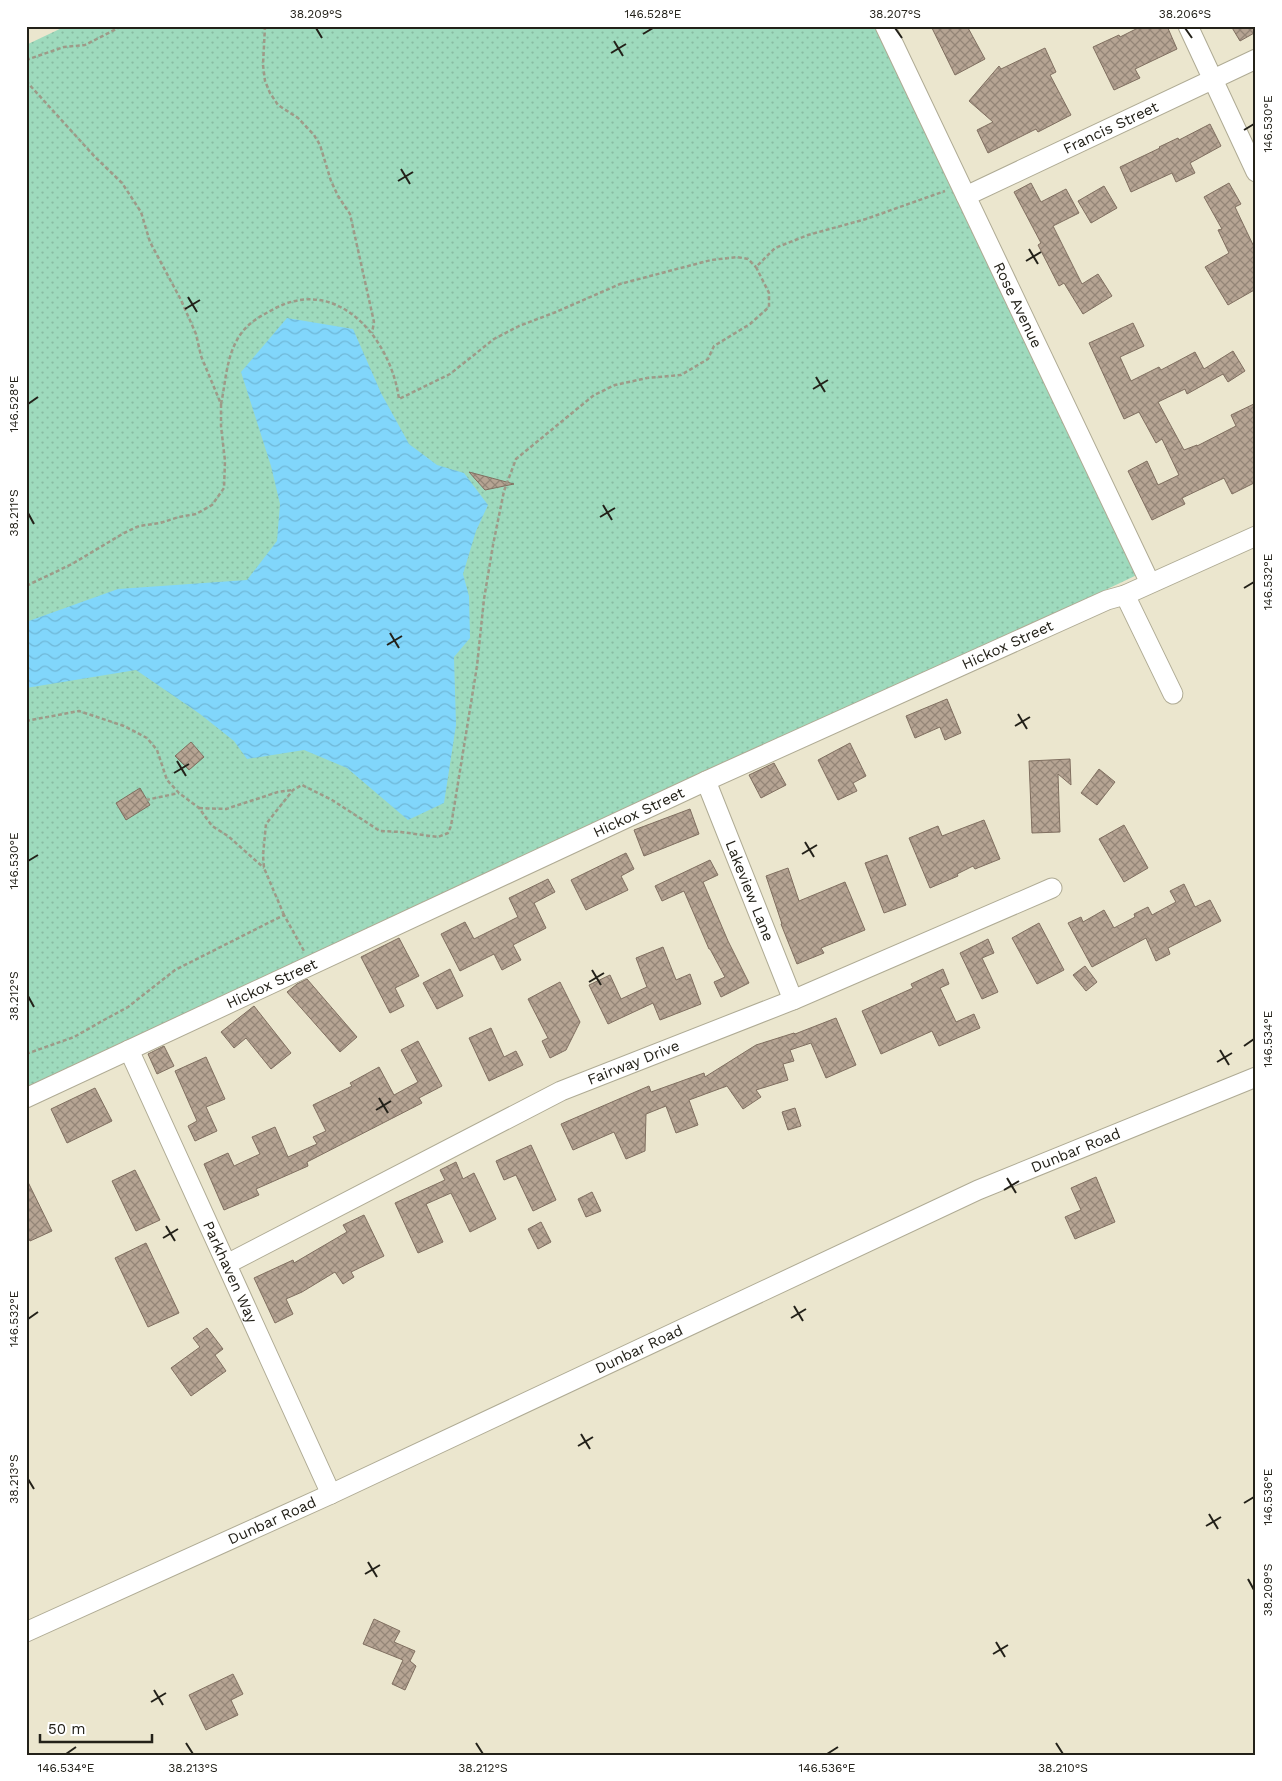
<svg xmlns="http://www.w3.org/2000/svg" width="1282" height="1781" viewBox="0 0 1282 1781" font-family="'Work Sans',sans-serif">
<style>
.park{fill:url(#park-dots)}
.water{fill:url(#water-waves)}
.building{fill:url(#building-cross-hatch);stroke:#806f60}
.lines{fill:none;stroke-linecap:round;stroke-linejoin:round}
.minor-casing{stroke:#afab94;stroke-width:21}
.path{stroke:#9e9a88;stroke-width:2.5;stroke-dasharray:4 2.5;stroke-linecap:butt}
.minor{stroke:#fff;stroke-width:19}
.ticks{fill:none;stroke:#232119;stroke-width:2}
.labels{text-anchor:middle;stroke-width:5;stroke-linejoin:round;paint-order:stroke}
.street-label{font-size:15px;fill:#232119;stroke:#fff}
.neatline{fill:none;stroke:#232119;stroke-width:2}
.ticks-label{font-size:12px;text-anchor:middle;fill:#232119}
</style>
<defs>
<pattern id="park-dots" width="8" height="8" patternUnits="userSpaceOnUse" patternTransform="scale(1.25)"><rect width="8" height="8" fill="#9edabd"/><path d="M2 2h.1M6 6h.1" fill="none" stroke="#88bba2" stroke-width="1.8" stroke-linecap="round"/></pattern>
<pattern id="water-waves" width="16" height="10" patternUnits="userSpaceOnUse" patternTransform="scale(1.25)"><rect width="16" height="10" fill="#81d6fb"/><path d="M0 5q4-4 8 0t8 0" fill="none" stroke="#6fb7d7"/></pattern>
<pattern id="building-cross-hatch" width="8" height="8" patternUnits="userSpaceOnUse" patternTransform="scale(1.25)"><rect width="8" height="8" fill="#b6a493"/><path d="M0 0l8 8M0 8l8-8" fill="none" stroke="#948577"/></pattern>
</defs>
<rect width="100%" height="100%" fill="#ebe6ce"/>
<!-- park -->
<path class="park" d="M66,26H882L1139,574L354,946L26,1093V45Z"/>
<!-- water -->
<path class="water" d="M287,318L353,329L381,393L409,444L437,465L464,473L488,505L476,531L463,574L469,596L470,638L454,657L456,725L444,803L408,820L347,768L304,750L247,759L234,741L200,714L136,670L26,688V622L118,589L247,580L277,541L280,504L271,466L241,372Z"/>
<!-- building -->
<g class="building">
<path d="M931,26H967L985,59L955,75Z"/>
<path d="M1142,26H1167L1177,49L1135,69L1140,78L1114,90L1093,47L1119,35L1120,37Z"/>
<path d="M1231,26H1256V32L1240,41Z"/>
<path d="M1045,48L1056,72L1050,75L1071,115L1038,132L1036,129L988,153L977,130L993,122L969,101L999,66L1001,69Z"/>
<path d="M1210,124L1221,146L1190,163L1195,173L1176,182L1172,173L1131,192L1120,167L1160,148L1159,147L1178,138L1179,140Z"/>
<path d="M1031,183L1041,202L1066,189L1079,213L1053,226L1082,284L1098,274L1112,296L1083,314L1064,283L1059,286L1038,245L1041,243L1014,192Z"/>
<path d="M1229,183L1241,204L1235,207L1256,251V289L1228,305L1205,267L1229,253L1218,230L1222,229L1204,197Z"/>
<path d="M1104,186L1117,208L1091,223L1078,201Z"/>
<path d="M1133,323L1144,346L1120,357L1131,381L1159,367L1161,370L1195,352L1204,369L1233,351L1245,371L1228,382L1223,374L1187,394L1185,389L1158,402L1184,450L1197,445V446L1236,426L1231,415L1256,403V482L1232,494L1224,478L1182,498L1185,504L1152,520L1128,471L1147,461L1158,485L1179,475L1162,439L1156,443L1139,412L1124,419L1089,343Z"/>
<path d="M469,472L514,484L485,490Z"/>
<path d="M947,699L961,733L945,740L940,727L915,738L906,716Z"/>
<path d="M191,742L204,757L189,770L175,756Z"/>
<path d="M850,743L866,776L853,783L857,791L838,800L818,760Z"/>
<path d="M1070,759L1071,785L1058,774L1060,832L1032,833L1029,761Z"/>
<path d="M774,763L786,785L761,798L749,775Z"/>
<path d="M1099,769L1115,782L1097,805L1081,793Z"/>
<path d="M140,788L150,805L126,820L116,803Z"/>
<path d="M690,809L699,834L644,856L634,830Z"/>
<path d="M984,820L1000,859L975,869L973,866L957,874L958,876L930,888L909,838L938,826L942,836Z"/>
<path d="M1124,825L1148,868L1124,882L1099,839Z"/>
<path d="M626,853L634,869L621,876L628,890L586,910L571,880Z"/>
<path d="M887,855L906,905L884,913L865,863Z"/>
<path d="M710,860L718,875L703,882L728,941L749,983L721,997L714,982L725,977L710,949H709L684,891L662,901L655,886Z"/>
<path d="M788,868L799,901L845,882L865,930L821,948L824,953L797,964L781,924H782L766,876Z"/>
<path d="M548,879L555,892L534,903L546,928L513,945L521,960L502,970L494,954L460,971L441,934L465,922L474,939L518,917L509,898Z"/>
<path d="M1184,884L1195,907L1210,900L1221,921L1168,948L1170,954L1156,961L1146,938L1092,967L1068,923L1081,917L1083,922L1104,910L1114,928L1135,917L1134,914L1148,907L1152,915L1176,902L1170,891Z"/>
<path d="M1039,923L1064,970L1037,984L1012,938Z"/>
<path d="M399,938L419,976L395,988L404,1006L390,1013L361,957Z"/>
<path d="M988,939L994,953L982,958L998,992L982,999L960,953Z"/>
<path d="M663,947L676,980L690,974L701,1004L660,1020L653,1003L608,1024L589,985L610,975L621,999L647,987L636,958Z"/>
<path d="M1085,966L1097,982L1086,991L1073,975Z"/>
<path d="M450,969L463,996L437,1009L423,983Z"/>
<path d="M943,969L949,984L940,988L956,1022L974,1014L980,1028L939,1046L932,1031L881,1054L862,1011L913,988L911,984Z"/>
<path d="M307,979L357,1037L340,1052L287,992L297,984Z"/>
<path d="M560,982L580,1022L566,1050L550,1058L542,1041L548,1038L528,999Z"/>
<path d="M254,1006L291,1053L271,1069L246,1038L234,1048L221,1032Z"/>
<path d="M836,1018L856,1065L826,1078L811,1043L790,1050L794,1061L783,1064L788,1080L756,1090L761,1097L743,1109L727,1086L689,1100L698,1125L676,1133L666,1106L646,1114L645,1151L626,1159L614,1132L573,1150L561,1124L649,1086L651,1092L704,1073L705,1077L756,1045L794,1033L795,1034Z"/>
<path d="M491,1028L504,1057L516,1051L523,1065L489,1081L469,1038Z"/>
<path d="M418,1041L442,1086L419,1098L422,1103L307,1162L308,1166L256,1189L259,1195L224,1210L204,1164L228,1153L234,1166L260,1154L252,1137L275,1127L288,1157L317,1144L313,1137L326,1131L313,1105L352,1086L350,1083L379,1067L394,1095L418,1082L401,1050Z"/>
<path d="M164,1046L174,1066L157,1074L148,1054Z"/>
<path d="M206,1057L225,1099L206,1107L217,1131L195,1141L188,1126L197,1121L175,1071Z"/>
<path d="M95,1088L112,1121L67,1143L51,1109Z"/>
<path d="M795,1108L801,1126L788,1130L782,1112Z"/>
<path d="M531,1145L556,1200L533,1211L516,1175L504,1180L496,1161Z"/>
<path d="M456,1162L463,1179L474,1173L496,1219L470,1232L451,1193L426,1204L443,1242L418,1253L395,1203L445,1180L440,1170Z"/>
<path d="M135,1170L160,1220L136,1231L112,1181Z"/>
<path d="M1096,1177L1115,1222L1075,1239L1065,1217L1081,1210L1071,1188Z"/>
<path d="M26,1178L52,1231L30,1241L26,1234Z"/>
<path d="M592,1192L601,1211L586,1217L578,1199Z"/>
<path d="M364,1215L384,1256L351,1272L354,1277L343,1284L335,1272L302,1292L286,1299L293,1314L275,1323L254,1278L293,1260L294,1263L347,1232L343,1225Z"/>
<path d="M541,1222L551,1242L538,1249L528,1229Z"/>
<path d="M146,1243L179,1313L148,1327L115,1258Z"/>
<path d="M207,1328L223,1349L215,1355L226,1371L191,1396L171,1368L200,1347L193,1338Z"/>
<path d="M374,1619L400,1631L394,1642L415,1651L410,1661L416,1666L405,1690L392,1684L403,1660L363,1644Z"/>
<path d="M233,1674L243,1694L231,1700L238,1715L206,1730L189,1695Z"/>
</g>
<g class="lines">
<defs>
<g id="minor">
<path id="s1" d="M885,26L1150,583"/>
<path d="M1188,26L1256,172"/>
<path id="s2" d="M966,196L1256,59"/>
<path d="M1125,595L1173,694"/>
<path id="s3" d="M706,781L793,1000"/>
<path id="s4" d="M129,1050L331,1494"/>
<path id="s5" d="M26,1098L706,781L1107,600L1125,595L1256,536"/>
<path id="s6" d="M227,1264L561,1091L793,1000L1052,888"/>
<path id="s7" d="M26,1632L331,1494L978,1190L1256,1077"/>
</g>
</defs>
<!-- minor casing -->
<use href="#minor" class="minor-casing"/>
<!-- path -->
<g class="path">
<path d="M265,26L263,65L265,81L270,93L278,105L298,118L314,135L320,145L331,181L338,196L350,214L374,322L372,333"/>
<path d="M26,60L64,47L85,45L122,26"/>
<path d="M26,81L95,157L122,183L141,212L150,242L181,300L196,334L201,356L221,404V426L225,461L224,488L212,505L196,514L179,517L160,523L139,526L124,533L72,564L26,586"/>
<path d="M221,404C226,381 226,356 240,335C248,323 259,317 272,310C337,273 391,339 399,399L450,374L494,339L519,326L556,312L620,284L711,260L737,257L748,259L756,267"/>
<path d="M26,721L79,711L124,726L147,738L157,750L167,780L179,793L199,808L212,826L228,836L264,868"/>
<path d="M146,800L179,793"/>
<path d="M199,808L226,809L278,792L292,790"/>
<path d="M284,915L264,868L263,855L266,824L293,790L302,785L332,800L380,831L401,832L438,837L448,833L451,826L477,666L484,599L493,545L504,491L516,459L594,395L615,385L647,378L681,375L708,359L714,346L750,324L769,307V293L756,267L775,248L808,235L866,219L945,191"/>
<path d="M26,1054L74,1037L104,1020L128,1007L175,970L284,915L304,951"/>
</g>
<!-- minor -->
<use href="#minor" class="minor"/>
</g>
<!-- ticks -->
<path class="ticks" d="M316,28L322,38M895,28L902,38M1185,28L1192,38M643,34L653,28M614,41L623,56M611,53L626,44M1244,130L1254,124M401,169L410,184M398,181L413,172M1029,249L1038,264M1026,261L1041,252M188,297L197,312M185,309L200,300M816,377L825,392M813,389L828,380M28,404L38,397M603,505L612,520M28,513L34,524M600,517L615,508M1244,588L1254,582M390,633L399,648M387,645L402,636M1018,714L1027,729M1015,726L1030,717M177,761L186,776M174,773L189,764M805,842L814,857M802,854L817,845M28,861L38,855M592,970L601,985M589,982L604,973M28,996L34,1007M1244,1046L1254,1039M1220,1050L1229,1065M1217,1062L1232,1053M379,1098L388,1113M376,1110L391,1101M1007,1178L1016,1193M1004,1190L1019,1181M166,1226L175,1241M163,1238L178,1229M794,1306L803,1321M791,1318L806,1309M28,1319L38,1312M581,1434L590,1449M578,1446L593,1437M28,1479L34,1489M1244,1503L1254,1497M1209,1514L1218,1529M1206,1526L1221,1517M368,1562L377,1577M365,1574L380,1565M1248,1579L1254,1590M996,1642L1005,1657M993,1654L1008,1645M154,1690L163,1705M151,1702L166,1693M186,1743L193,1754M476,1743L483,1754M1056,1743L1063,1754M66,1754L76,1747M827,1754L838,1747"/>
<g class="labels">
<!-- street labels -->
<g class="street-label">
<text dy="5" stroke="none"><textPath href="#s2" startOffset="160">Francis Street</textPath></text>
<text dy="5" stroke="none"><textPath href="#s1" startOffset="309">Rose Avenue</textPath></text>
<text dy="5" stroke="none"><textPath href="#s5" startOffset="1081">Hickox Street</textPath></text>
<text dy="5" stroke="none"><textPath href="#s5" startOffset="676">Hickox Street</textPath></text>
<text dy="5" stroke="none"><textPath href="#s3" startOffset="118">Lakeview Lane</textPath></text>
<text dy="5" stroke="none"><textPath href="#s5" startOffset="271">Hickox Street</textPath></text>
<text dy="5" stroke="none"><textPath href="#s6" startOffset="454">Fairway Drive</textPath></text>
<text dy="5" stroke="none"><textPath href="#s7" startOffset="1155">Dunbar Road</textPath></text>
<text dy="5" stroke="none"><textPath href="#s4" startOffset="244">Parkhaven Way</textPath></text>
<text dy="5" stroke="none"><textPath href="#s7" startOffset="675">Dunbar Road</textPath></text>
<text dy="5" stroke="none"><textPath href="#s7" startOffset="270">Dunbar Road</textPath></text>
</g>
</g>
<!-- border -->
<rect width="1282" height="1781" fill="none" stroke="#ffffff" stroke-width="55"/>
<!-- scale -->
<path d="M40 1734v8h112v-8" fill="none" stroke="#232119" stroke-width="2.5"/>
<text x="48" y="1734" font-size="15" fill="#232119" stroke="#ffffff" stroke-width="4" paint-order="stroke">50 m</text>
<rect x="28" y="28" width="1226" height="1726" class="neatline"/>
<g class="ticks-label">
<text x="316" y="18">38.209°S</text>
<text x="653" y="18">146.528°E</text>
<text x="895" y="18">38.207°S</text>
<text x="1185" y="18">38.206°S</text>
<text transform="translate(1268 124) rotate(-90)" y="4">146.530°E</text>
<text transform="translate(14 404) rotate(-90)" y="4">146.528°E</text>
<text transform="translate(14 513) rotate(-90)" y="4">38.211°S</text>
<text transform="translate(1268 582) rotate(-90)" y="4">146.532°E</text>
<text transform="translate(14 861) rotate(-90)" y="4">146.530°E</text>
<text transform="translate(14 996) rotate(-90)" y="4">38.212°S</text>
<text transform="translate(1268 1039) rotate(-90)" y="4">146.534°E</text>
<text transform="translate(14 1319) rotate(-90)" y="4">146.532°E</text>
<text transform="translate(14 1479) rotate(-90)" y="4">38.213°S</text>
<text transform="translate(1268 1497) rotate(-90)" y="4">146.536°E</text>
<text transform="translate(1268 1590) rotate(-90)" y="4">38.209°S</text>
<text x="66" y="1772">146.534°E</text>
<text x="193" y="1772">38.213°S</text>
<text x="483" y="1772">38.212°S</text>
<text x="827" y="1772">146.536°E</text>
<text x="1063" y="1772">38.210°S</text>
</g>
</svg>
